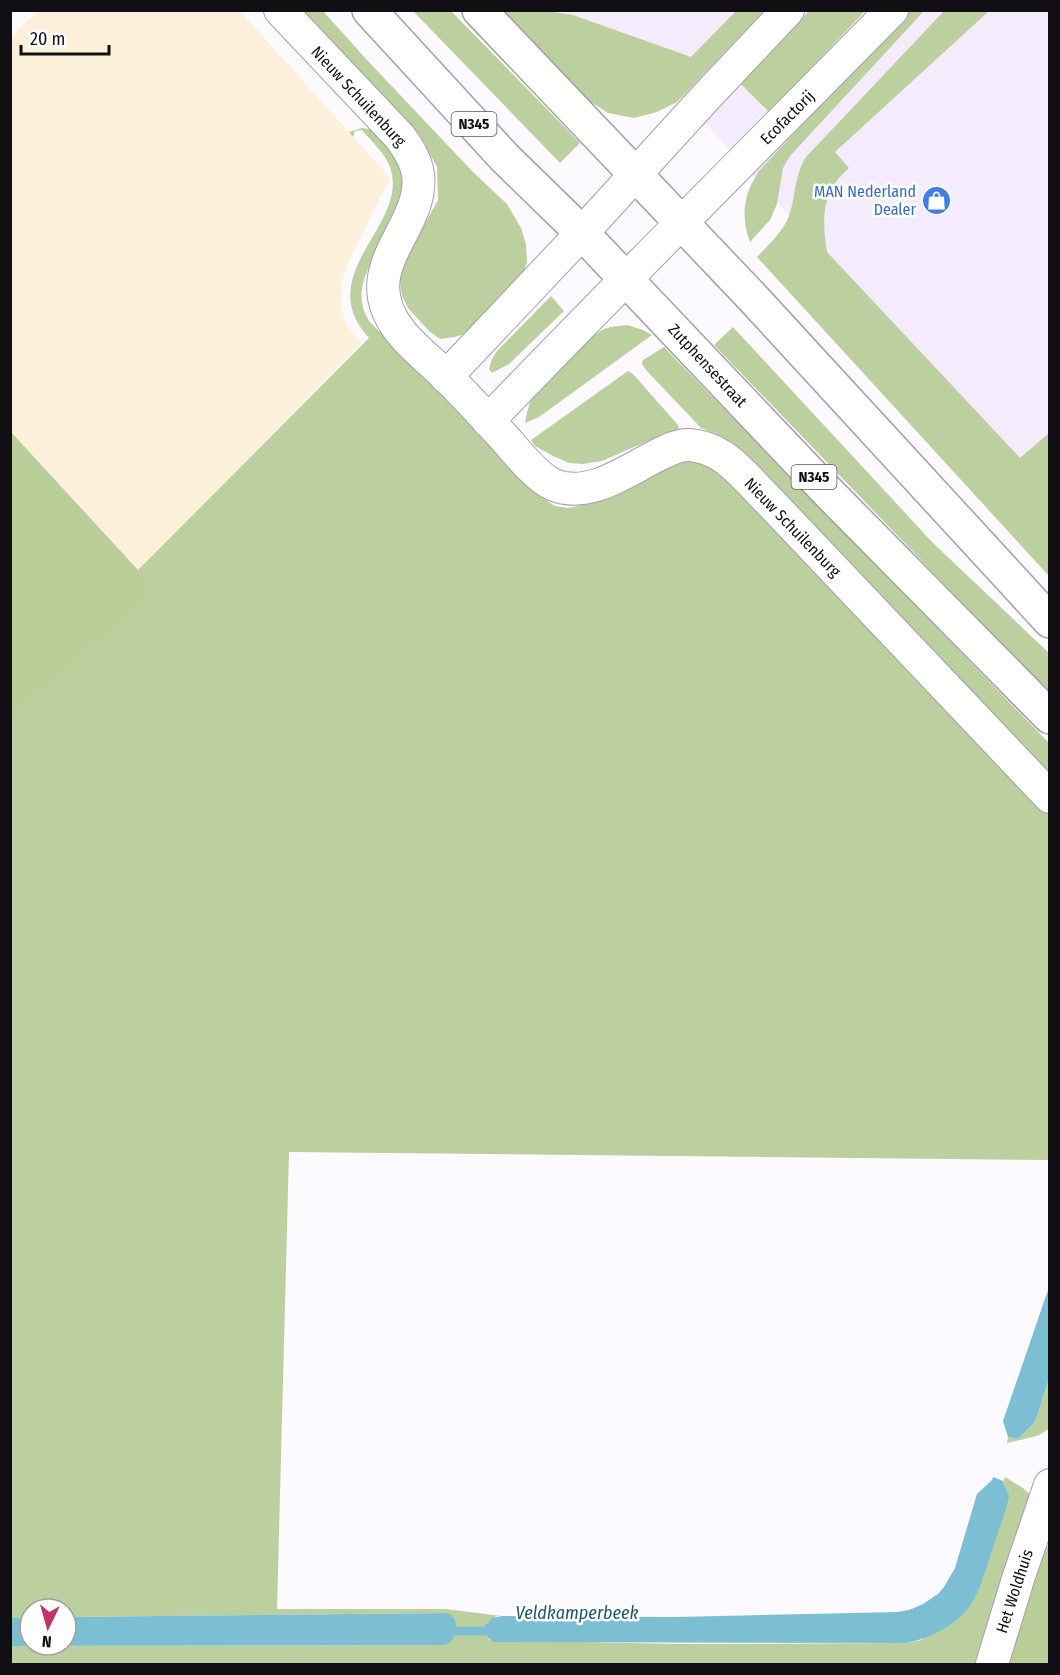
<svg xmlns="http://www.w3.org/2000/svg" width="1060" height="1675" viewBox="0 0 1060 1675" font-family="'Fira Sans Condensed',sans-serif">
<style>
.commercial{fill:#fcf0db}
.built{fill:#f4ebfd}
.green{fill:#bccf9e}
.forest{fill:#bace9a}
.water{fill:#7cbfd3}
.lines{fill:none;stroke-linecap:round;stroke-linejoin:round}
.stream{stroke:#7cbfd3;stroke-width:9}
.street-casing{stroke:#a49ea9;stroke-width:34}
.primary-casing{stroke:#a49ea9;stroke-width:36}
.street{stroke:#fff;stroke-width:32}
.primary{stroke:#fff;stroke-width:33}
.labels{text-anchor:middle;stroke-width:5;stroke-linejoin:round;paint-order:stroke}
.shield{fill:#fff;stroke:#58575a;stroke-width:1.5}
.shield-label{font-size:15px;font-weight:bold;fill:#110f13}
.street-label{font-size:16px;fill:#110f13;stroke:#fff}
.shop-label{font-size:16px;fill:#366cbe;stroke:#fff;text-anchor:end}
.water-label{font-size:18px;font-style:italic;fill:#205766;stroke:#fff}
</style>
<rect width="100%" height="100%" fill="#fcfaff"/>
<!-- commercial -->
<path class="commercial" d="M38,11H240L390,178L347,265L341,285V307L344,317L348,327L361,344L138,570L11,432V37Z"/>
<!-- built -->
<path class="built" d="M511,11H1049V502L679,94Z"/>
<!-- green -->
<g class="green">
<path d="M301,11H323L367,60L473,172L507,204L521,228L526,244L527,262L520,284L468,333L455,337L440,339L429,331L408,308L402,296L400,283L402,265L438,200L437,167L419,134Z"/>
<path d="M413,11H451L580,143L560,163Z"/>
<path d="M500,11H546L573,15L691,57L736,11H764L677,102L657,112L634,118L608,113L588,100L570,84Z"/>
<path d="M809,11H865L769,112L741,84Z"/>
<path d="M908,11H924L790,156L783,168L777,204L770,220L750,242C740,216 744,193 759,171Z"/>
<path d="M944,11H989L835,152L849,168C845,172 839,177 836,182C821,203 823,227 827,252L1020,458L1049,433V576L757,257C768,245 783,232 789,216C796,196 794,176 806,157Z"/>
<path d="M362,128L375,130C386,144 396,156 401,173C414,227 335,276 371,323L537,494L555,506L568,508L589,504L627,488L681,456L699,458L741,490L1049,814V1160L289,1152L277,1609H446L502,1616H496L488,1624H485L487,1637L490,1640L679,1644L907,1643L921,1640L970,1605L984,1576L1007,1503L1008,1496L1003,1483L1005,1477L1023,1488L1036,1500L984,1664H11V1646L444,1645L455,1635V1619L446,1613L66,1617V1609H30V1618H11L10,716L153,593L138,570L369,338C363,331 357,323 354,315C333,261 408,218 390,167C385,153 371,141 362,130L355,131L353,137L349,132Z"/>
<path d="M551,296L564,311L509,364L492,373L489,369L492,359L497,351Z"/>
<path d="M627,325L643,330L652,335L539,417L525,423C527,412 529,402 535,392C542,379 591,335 604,329C612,326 619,326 627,325Z"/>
<path d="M733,327L933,543L1049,653V693L714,345Z"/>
<path d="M664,347L807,495L1049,743V777L739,452L723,437L701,428L646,370L642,364L643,360Z"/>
<path d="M628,371L633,374L678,425L679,429L666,433L602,461L583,464L569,463L553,456L535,446L531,440Z"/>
<path d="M1049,1379V1429L1037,1436L1007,1443L1008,1437L1018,1439L1035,1422Z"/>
</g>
<!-- forest -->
<g class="forest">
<path d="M11,432L138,570L154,593L11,716Z"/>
<path d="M1044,1537L1050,1554L1049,1664H1007Z"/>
</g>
<!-- water -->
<g class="water">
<path d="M1049,1287V1379L1035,1422L1018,1439L1008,1437L1003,1421Z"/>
<path d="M993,1477L1003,1481V1483L1009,1496C1006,1512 999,1529 994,1545C988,1563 981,1590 970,1606C955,1626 930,1638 907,1643L494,1642L487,1637V1635H484L485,1624H488L491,1618L502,1616L675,1617L897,1612L909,1610L923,1604L938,1594L944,1587L955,1568L977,1494L992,1480Z"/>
<path d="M446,1613L451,1615L455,1619C457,1630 457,1641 444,1645L11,1646V1618H30V1645H66V1617Z"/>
</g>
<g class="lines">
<!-- stream -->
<path class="stream" d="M443,1631H496"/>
<defs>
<g id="street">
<path d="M280,10L400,137C408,148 416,160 418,174C425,230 351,268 400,331C413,348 431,361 446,376C467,397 488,420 508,442C519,455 539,479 554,485C589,499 626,471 656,456C666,451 679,444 690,445C700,446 712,450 720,455C736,464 756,488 770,502L1050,797"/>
<path d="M446,377L582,233L706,97L788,10"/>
<path d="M488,421C621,282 757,147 892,10"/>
<path d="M992,1664L1018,1579L1050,1485"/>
</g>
<g id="primary">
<path d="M369,10L505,158L582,233L824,488L1050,717"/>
<path d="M479,10L753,298L1050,621"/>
</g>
</defs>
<!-- street casing -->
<use href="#street" class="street-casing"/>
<!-- primary casing -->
<use href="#primary" class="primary-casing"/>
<!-- street -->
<use href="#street" class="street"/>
<!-- primary -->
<use href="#primary" class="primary"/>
</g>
<!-- icons -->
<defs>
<symbol id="shop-disc" viewBox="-11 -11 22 22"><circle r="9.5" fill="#3f7fe0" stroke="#fff"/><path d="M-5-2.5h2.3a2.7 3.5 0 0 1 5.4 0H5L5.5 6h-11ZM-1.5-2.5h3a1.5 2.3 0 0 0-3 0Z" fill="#fff"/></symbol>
</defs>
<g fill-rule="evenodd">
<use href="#shop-disc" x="920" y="184" width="33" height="33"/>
</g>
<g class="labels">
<!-- shield labels -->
<g class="shield">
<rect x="451.5" y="112" width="45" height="24" rx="4.5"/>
<rect x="791.5" y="465" width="45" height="24" rx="4.5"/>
</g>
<g class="shield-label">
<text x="474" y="129">N345</text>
<text x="814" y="482">N345</text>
</g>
<!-- street labels -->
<g class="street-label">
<text transform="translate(359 96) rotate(47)" y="6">Nieuw Schuilenburg</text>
<text transform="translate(787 117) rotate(-45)" y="6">Ecofactorij</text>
<text transform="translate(708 365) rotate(47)" y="6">Zutphensestraat</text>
<text transform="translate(793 527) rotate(46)" y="6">Nieuw Schuilenburg</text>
<text transform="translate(1014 1591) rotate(-72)" y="6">Het Woldhuis</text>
</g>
<!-- shop labels -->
<g class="shop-label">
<text x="916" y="197">MAN Nederland<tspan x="916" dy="18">Dealer</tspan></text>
</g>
<!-- water labels -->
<g class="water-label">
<text x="577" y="1619">Veldkamperbeek</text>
</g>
</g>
<!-- border -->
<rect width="1060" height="1675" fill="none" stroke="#110f13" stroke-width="24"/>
<!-- north arrow -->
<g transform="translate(48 1627) rotate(185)"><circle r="28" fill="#ffffff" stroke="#a09fa1" stroke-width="1.5"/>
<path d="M0-4.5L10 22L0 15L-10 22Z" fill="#c13467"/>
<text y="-9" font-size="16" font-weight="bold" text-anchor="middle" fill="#110f13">N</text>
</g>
<!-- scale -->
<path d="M21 45v9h88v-9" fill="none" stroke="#110f13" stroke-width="3"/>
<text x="30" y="45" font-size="18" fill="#110f13" stroke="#ffffff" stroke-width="4.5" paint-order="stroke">20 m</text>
</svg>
